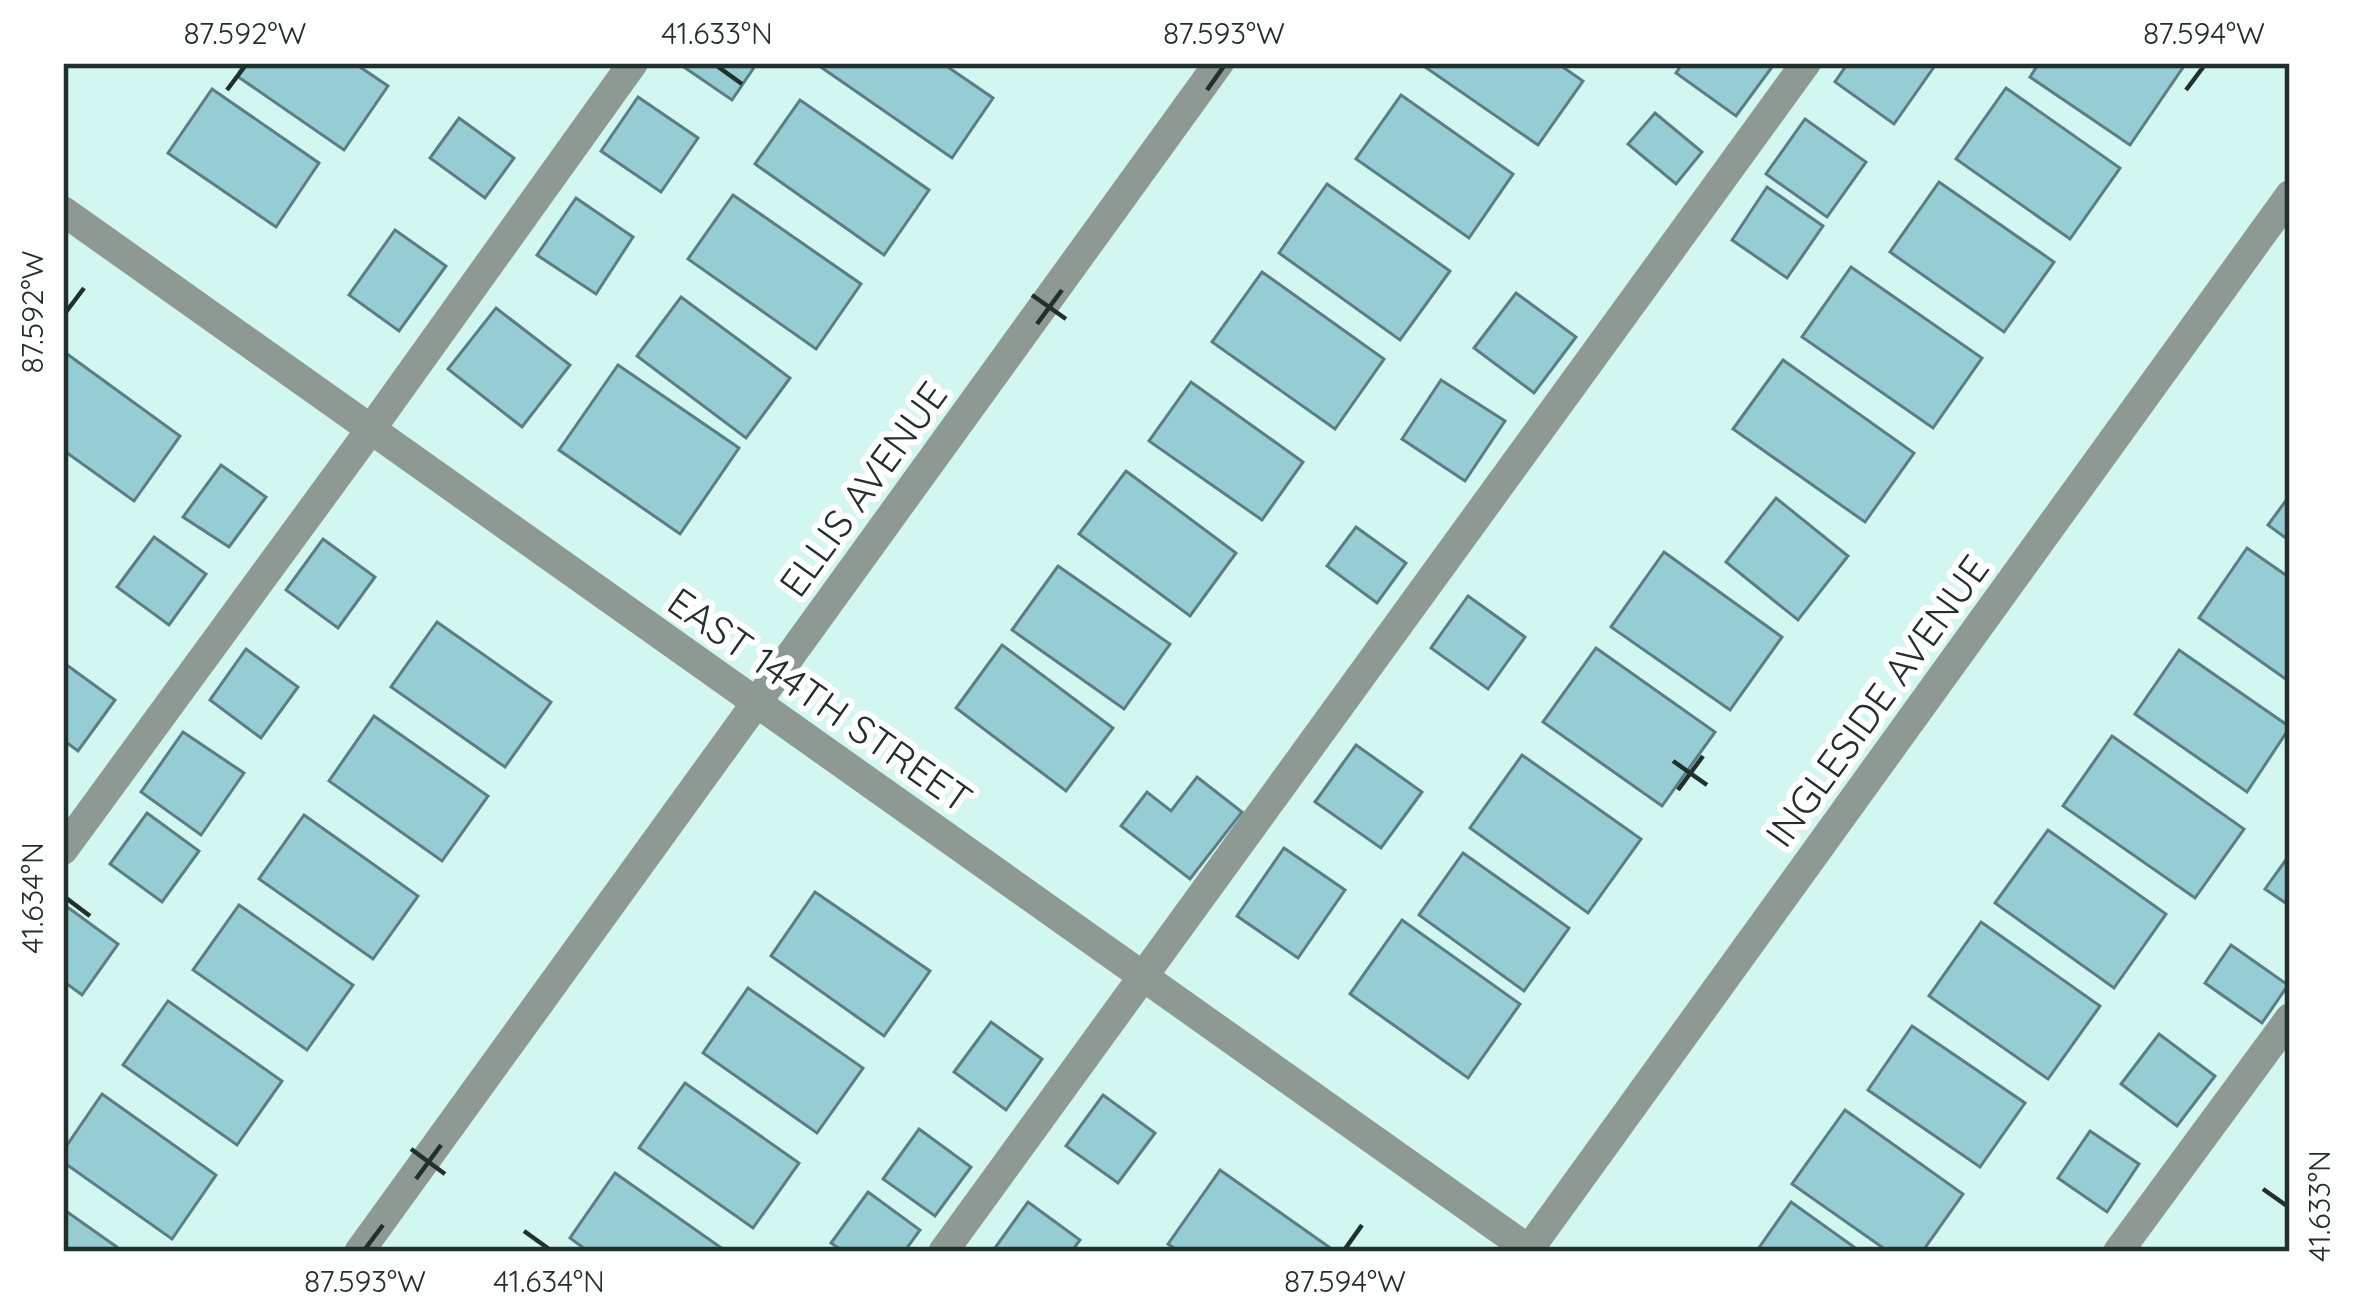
<svg xmlns="http://www.w3.org/2000/svg" width="2353" height="1315" viewBox="0 0 2353 1315" font-family="Quicksand,sans-serif">
<style>
.building{fill:#96ccd4;stroke:#5a7e83;stroke-width:3}
.lines{fill:none;stroke-linecap:round;stroke-linejoin:round}
.service{stroke:#8d9992;stroke-width:30}
.minor{stroke:#8d9992;stroke-width:30}
.ticks{fill:none;stroke:#21302d;stroke-width:4.5}
.labels{text-anchor:middle;stroke-width:12;stroke-linejoin:round;paint-order:stroke}
.street-label{font-size:39px;fill:#21302d;stroke:#fff}
.neatline{fill:none;stroke:#21302d;stroke-width:4.5}
.ticks-label{font-size:30px;text-anchor:middle;fill:#21302d}
</style>
<rect width="100%" height="100%" fill="#d1f7f0"/>
<!-- building -->
<g class="building">
<path d="M245,63H354L388,86L344,150L237,76Z"/>
<path d="M678,63H757L732,100Z"/>
<path d="M815,63H942L993,98L952,158Z"/>
<path d="M1428,63H1557L1583,81L1538,145L1425,67Z"/>
<path d="M1683,63H1775L1736,116L1676,73Z"/>
<path d="M1848,63H1928L1934,67L1894,124L1835,82Z"/>
<path d="M2039,63H2186L2130,145L2030,77Z"/>
<path d="M2006,88L2120,168L2070,239L1956,159Z"/>
<path d="M212,89L319,163L276,227L168,153Z"/>
<path d="M1401,95L1513,174L1469,238L1356,159Z"/>
<path d="M638,97L698,138L661,192L601,151Z"/>
<path d="M800,100L929,190L884,255L755,164Z"/>
<path d="M1655,113L1702,152L1676,184L1628,144Z"/>
<path d="M459,118L514,158L485,198L430,158Z"/>
<path d="M1805,119L1866,162L1827,217L1766,174Z"/>
<path d="M1939,182L2054,262L2004,332L1890,252Z"/>
<path d="M1327,184L1450,271L1400,340L1279,253Z"/>
<path d="M1767,187L1823,226L1787,278L1732,240Z"/>
<path d="M733,195L861,284L816,349L688,259Z"/>
<path d="M576,198L633,237L596,294L537,255Z"/>
<path d="M395,230L446,266L399,331L349,295Z"/>
<path d="M1851,267L1982,358L1933,428L1802,337Z"/>
<path d="M1262,272L1384,359L1335,429L1212,342Z"/>
<path d="M1516,293L1576,337L1534,393L1474,348Z"/>
<path d="M681,297L790,378L746,438L637,356Z"/>
<path d="M496,308L570,365L522,427L448,369Z"/>
<path d="M63,351L180,436L134,501L63,450Z"/>
<path d="M1783,360L1914,453L1865,522L1733,429Z"/>
<path d="M618,365L739,448L680,534L559,450Z"/>
<path d="M1441,380L1505,421L1465,481L1402,439Z"/>
<path d="M1191,382L1303,462L1262,520L1149,441Z"/>
<path d="M221,465L266,497L229,547L183,517Z"/>
<path d="M1126,471L1236,553L1190,616L1079,534Z"/>
<path d="M2290,495V541L2268,525Z"/>
<path d="M1776,498L1848,556L1798,620L1726,562Z"/>
<path d="M1356,527L1406,563L1377,603L1327,566Z"/>
<path d="M154,537L206,574L169,625L117,587Z"/>
<path d="M323,539L375,577L338,628L286,590Z"/>
<path d="M2247,548L2290,578V682L2199,618Z"/>
<path d="M1664,552L1782,637L1730,710L1611,627Z"/>
<path d="M1058,566L1170,644L1124,709L1012,630Z"/>
<path d="M1468,596L1525,637L1488,689L1431,648Z"/>
<path d="M437,622L551,702L505,767L391,687Z"/>
<path d="M1002,645L1113,728L1066,791L956,708Z"/>
<path d="M1596,648L1715,732L1662,806L1543,722Z"/>
<path d="M246,649L298,687L261,738L210,700Z"/>
<path d="M2179,650L2290,727L2247,792L2135,714Z"/>
<path d="M64,663L115,700L78,751L63,740Z"/>
<path d="M374,716L488,796L442,861L329,781Z"/>
<path d="M183,732L244,773L201,835L141,792Z"/>
<path d="M2112,736L2244,829L2195,898L2063,806Z"/>
<path d="M1356,745L1422,792L1381,848L1315,802Z"/>
<path d="M1522,755L1641,839L1588,913L1470,828Z"/>
<path d="M1197,777L1242,812L1190,879L1121,826L1147,792L1171,811Z"/>
<path d="M147,813L199,851L162,902L110,864Z"/>
<path d="M304,815L418,896L373,959L259,879Z"/>
<path d="M2048,830L2166,914L2114,988L1995,903Z"/>
<path d="M1284,848L1345,890L1298,958L1237,916Z"/>
<path d="M1463,853L1569,928L1524,991L1419,915Z"/>
<path d="M2290,854V906L2265,889Z"/>
<path d="M815,892L930,971L884,1036L771,956Z"/>
<path d="M239,905L353,985L307,1050L193,970Z"/>
<path d="M66,906L118,944L82,995L63,981V911Z"/>
<path d="M1402,920L1520,1004L1468,1078L1350,994Z"/>
<path d="M1981,922L2100,1006L2048,1079L1929,996Z"/>
<path d="M2231,945L2288,985L2262,1023L2205,983Z"/>
<path d="M748,988L863,1068L817,1133L703,1053Z"/>
<path d="M168,1001L282,1081L237,1145L123,1065Z"/>
<path d="M991,1022L1042,1059L1006,1110L954,1072Z"/>
<path d="M1912,1026L2025,1103L1980,1167L1868,1090Z"/>
<path d="M2159,1034L2215,1076L2177,1126L2121,1084Z"/>
<path d="M685,1083L799,1163L753,1228L639,1148Z"/>
<path d="M102,1094L216,1175L172,1239L63,1162V1151Z"/>
<path d="M1103,1095L1155,1133L1118,1183L1066,1146Z"/>
<path d="M1845,1110L1963,1194L1922,1252H1889L1792,1184Z"/>
<path d="M919,1129L971,1167L935,1216L883,1179Z"/>
<path d="M2090,1131L2139,1164L2107,1212L2058,1178Z"/>
<path d="M1220,1170L1336,1252H1180L1168,1244Z"/>
<path d="M615,1173L727,1252H589L570,1238Z"/>
<path d="M868,1192L920,1230L904,1252H844L831,1243Z"/>
<path d="M1028,1202L1080,1240L1071,1252H992Z"/>
<path d="M1791,1202L1861,1252H1756Z"/>
<path d="M63,1209L124,1252H63Z"/>
</g>
<g class="lines">
<!-- service -->
<g class="service">
<path d="M63,850L371,429L633,63"/>
<path d="M943,1252L1806,63"/>
<path d="M2118,1252L2290,1018"/>
</g>
<!-- minor -->
<g class="minor">
<path d="M63,211L1532,1252"/>
<path d="M359,1252L1219,63"/>
<path d="M1527,1252L2290,195"/>
</g>
</g>
<!-- ticks -->
<path class="ticks" d="M717,66L742,84M227,90L245,66M1207,90L1224,66M2186,90L2204,66M1032,295L1066,319M66,312L84,288M1037,324L1062,290M1673,761L1707,785M1678,790L1703,756M66,898L90,916M411,1149L445,1174M416,1179L441,1145M2263,1189L2287,1206M524,1231L549,1249M365,1249L383,1225M1345,1249L1362,1225"/>
<g class="labels">
<!-- street labels -->
<g class="street-label">
<text transform="translate(863 489) rotate(-54)" y="14">ELLIS AVENUE</text>
<text transform="translate(820 700) rotate(35)" y="14">EAST 144TH STREET</text>
<text transform="translate(1877 701) rotate(-54)" y="14">INGLESIDE AVENUE</text>
</g>
</g>
<!-- border -->
<rect width="2353" height="1315" fill="none" stroke="#ffffff" stroke-width="132"/>
<rect x="66" y="66" width="2221" height="1183" class="neatline"/>
<g class="ticks-label">
<text x="245" y="44">87.592°W</text>
<text x="717" y="44">41.633°N</text>
<text x="1224" y="44">87.593°W</text>
<text x="2204" y="44">87.594°W</text>
<text transform="translate(33 312) rotate(-90)" y="10">87.592°W</text>
<text transform="translate(33 898) rotate(-90)" y="10">41.634°N</text>
<text transform="translate(2320 1206) rotate(-90)" y="10">41.633°N</text>
<text x="365" y="1292">87.593°W</text>
<text x="549" y="1292">41.634°N</text>
<text x="1345" y="1292">87.594°W</text>
</g>
</svg>
